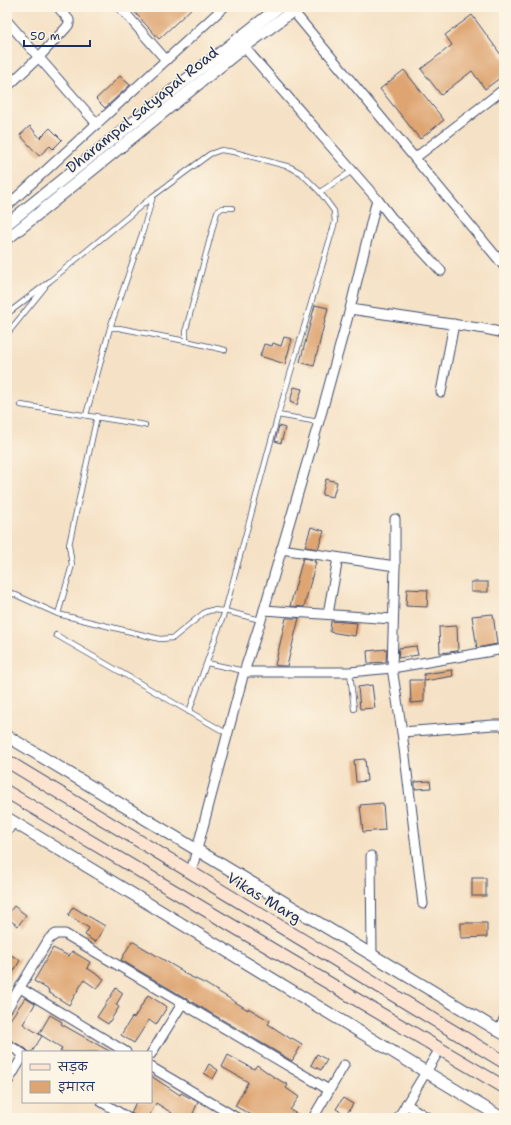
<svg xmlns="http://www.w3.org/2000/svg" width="511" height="1125" viewBox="0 0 511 1125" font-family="'Shantell Sans','Playpen Sans Deva',sans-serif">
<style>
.building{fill:#dea471}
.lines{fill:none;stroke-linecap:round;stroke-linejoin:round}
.service-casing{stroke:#3c4a6d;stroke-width:6}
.minor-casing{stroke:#3c4a6d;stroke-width:11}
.tertiary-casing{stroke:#3c4a6d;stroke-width:13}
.secondary-casing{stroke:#3c4a6d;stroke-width:14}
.service{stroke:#fff;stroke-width:4.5}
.minor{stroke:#fff;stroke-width:9}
.tertiary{stroke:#fff;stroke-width:11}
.secondary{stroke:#fde4d1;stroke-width:12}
.labels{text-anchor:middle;stroke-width:3;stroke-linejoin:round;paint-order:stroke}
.street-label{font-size:15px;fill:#1b2f5e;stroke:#fcf5e5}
</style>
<rect width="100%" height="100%" fill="#fcf5e5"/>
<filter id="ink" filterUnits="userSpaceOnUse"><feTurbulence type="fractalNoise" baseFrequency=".025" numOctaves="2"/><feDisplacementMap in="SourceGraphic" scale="8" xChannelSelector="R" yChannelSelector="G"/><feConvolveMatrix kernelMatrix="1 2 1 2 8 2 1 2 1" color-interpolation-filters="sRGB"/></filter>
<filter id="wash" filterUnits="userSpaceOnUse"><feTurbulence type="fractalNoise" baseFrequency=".012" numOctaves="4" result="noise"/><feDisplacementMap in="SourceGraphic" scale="16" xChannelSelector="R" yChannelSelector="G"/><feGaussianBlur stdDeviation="0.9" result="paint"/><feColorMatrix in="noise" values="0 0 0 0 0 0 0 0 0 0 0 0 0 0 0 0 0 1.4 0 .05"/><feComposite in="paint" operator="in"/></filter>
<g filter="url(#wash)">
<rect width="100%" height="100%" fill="#f5e1c5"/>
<g id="blocks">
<!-- building -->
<g class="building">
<path d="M130,7H193L159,39Z"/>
<path d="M472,15L504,59V75L485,89L472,71L441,95L421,69L452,45L445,35Z"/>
<path d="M404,70L444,120L420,139L380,89Z"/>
<path d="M120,76L130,85L105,108L96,99Z"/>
<path d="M30,126L40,138L50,128L62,140L53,149L50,146L39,156L20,135Z"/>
<path d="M315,305L328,308L314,366L300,362Z"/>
<path d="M284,337L292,339L285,364L260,356L264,344L272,346L273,343L281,346Z"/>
<path d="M294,387L302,389L297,405L290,402Z"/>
<path d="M279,426L285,428L281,443L275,441Z"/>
<path d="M326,479L337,482L333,497L322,495Z"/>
<path d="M311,527L324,531L318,549L305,547Z"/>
<path d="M303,558L315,560L314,562H316L304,607L290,606Z"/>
<rect x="471" y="582" width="17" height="10"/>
<path d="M407,589L428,590L427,607L406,606Z"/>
<path d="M493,614L497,644L477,648L472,616Z"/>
<path d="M286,618H299L287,666H281L275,665Z"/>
<path d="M331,621L357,623L355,636L330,632Z"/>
<path d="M457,626L458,651L440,653L439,627Z"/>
<path d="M416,646L418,655L398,658L399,648Z"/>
<path d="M387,649L386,662L368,663L367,651Z"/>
<path d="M452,670L453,676L425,681L424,674Z"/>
<path d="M410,680H424V702L411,703Z"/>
<path d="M372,685L375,708L360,709L358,687Z"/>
<path d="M365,759L367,781L356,782L354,760Z"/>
<path d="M430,781L431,788L415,789V782Z"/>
<path d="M383,803L385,830L363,832L360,805Z"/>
<rect x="472" y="878" width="14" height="18"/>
<path d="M14,906L26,915L18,926L7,918V915Z"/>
<path d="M73,907L105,926L95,942L85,935L89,928L68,915Z"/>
<path d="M461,923H487V937L461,938Z"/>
<path d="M132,941L184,972L183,973L206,984L248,1010V1008L270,1021L268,1024L291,1039L292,1038L302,1044L292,1061L121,960Z"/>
<path d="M53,948L69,956L72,951L90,962L87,968L104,979L97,989L84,980L69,1005L48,992L49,990L34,981Z"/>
<path d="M7,953L20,960L7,984Z"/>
<path d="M116,988L123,993L116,1005L119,1007L108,1024L97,1017Z"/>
<path d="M148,995L167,1007L156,1025L149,1020L134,1043L121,1035L132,1017L134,1018Z"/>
<path d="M25,998L35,1004L23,1024L42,1036L32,1052H29L26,1049L7,1038V1024Z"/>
<path d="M50,1015L62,1022L61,1024L111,1052H60L62,1048L39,1034Z"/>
<path d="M317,1054L327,1060L321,1070L311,1065Z"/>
<path d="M228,1055L254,1069L257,1065L274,1077L288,1085L286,1088L299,1097L290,1110L304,1118H257L235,1106L248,1082L222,1067Z"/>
<path d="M209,1064L218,1070L213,1079L204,1073Z"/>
<path d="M151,1076L180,1095L181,1093L198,1102L191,1118H170L172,1113L156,1103L148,1118H140L131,1113L136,1102H151Z"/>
<path d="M343,1098L353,1104L346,1115L336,1109Z"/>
</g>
</g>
</g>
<g filter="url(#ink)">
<use href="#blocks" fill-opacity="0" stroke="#3c4a6d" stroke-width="1"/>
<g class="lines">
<defs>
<g id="service">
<path d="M320,192L352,171"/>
<path d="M7,314L50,281L153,196L210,154L221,150L234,152L290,167L301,173L320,192L334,211L335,222L278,415L319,422"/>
<path d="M110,328L142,234L153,196"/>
<path d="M7,334L45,287"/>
<path d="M186,341L225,350"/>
<path d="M21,405L145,425"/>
<path d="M86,415L110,328H119L186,341V329L217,212L222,208H232"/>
<path d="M7,591L58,614L160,639L173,638L205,612L212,610L225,611L261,620"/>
<path d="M58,614L72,565L69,545L97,416"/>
<path d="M56,635L228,734"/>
<path d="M207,663L244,671"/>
<path d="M350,672L354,709"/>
<path d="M189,712L225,611L278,415"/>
</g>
<g id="minor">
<path d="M120,7L166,60"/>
<path d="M293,11L504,266"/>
<path d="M7,21L97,124"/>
<path d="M244,47L377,199L391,217L441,271"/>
<path d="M7,87L39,57L66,28L69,24V20L58,7"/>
<path d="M415,158L504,89"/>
<path d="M7,206L224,7"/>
<path d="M350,309L485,329L504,333"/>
<path d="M441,392L454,324"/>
<path d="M395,519V566L392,668L402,732L423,904"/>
<path d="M281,549L395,566"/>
<path d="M264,610L392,619"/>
<path d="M328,614L338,558"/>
<path d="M244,672H350L392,668L504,649"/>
<path d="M402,732L493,725H503L504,727"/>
<path d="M7,832L13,822"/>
<path d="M371,856L372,955"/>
<path d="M191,872L244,672L261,620L322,411L350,309L377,199"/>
<path d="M20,988L126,1052"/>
<path d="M7,1009L49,939L56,934H65L329,1090"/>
<path d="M499,1032L504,1019"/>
<path d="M7,1044L23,1054"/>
<path d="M151,1054L182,1004"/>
<path d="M151,1067L237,1118"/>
<path d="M7,1083L23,1056"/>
<path d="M102,1102L128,1118"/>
<path d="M406,1104L428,1118"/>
<path d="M313,1118L344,1065"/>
<path d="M398,1118L440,1049"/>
</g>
<g id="tertiary">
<path d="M7,224L197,71L279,7"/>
<path d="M7,239L244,47L298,7"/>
<path d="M7,736L504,1034"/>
<path d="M7,818L502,1118"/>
</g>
<g id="secondary">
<path d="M7,761L504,1062"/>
<path d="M7,792L504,1087"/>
</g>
</defs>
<!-- service casing -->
<use href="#service" class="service-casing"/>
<!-- minor casing -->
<use href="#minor" class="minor-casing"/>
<!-- tertiary casing -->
<use href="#tertiary" class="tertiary-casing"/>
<!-- secondary casing -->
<use href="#secondary" class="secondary-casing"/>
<!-- service -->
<use href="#service" class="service"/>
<!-- minor -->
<use href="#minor" class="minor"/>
<!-- tertiary -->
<use href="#tertiary" class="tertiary"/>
<!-- secondary -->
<use href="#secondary" class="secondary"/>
</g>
</g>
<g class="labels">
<!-- street labels -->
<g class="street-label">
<text transform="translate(142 110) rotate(-39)" y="5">Dharampal Satyapal Road</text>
<text transform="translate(264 898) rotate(31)" y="5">Vikas Marg</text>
</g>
</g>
<!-- margin -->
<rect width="511" height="1125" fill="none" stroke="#fcf5e5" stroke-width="24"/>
<!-- legend -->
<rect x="22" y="1051" width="130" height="52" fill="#fcf5e5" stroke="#a2a6af"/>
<rect x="30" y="1064" width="20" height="6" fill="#fde4d1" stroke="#a2a6af"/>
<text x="58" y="1071" font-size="12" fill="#1b2f5e">सड़क</text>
<rect x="30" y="1081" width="20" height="12" fill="#dea471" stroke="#a2a6af"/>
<text x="58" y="1091" font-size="12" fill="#1b2f5e">इमारत</text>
<!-- scale -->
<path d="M24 40v6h66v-6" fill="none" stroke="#1b2f5e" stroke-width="2"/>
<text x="30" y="40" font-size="12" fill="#1b2f5e" stroke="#fcf5e5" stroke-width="3" paint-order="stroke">50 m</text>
</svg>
